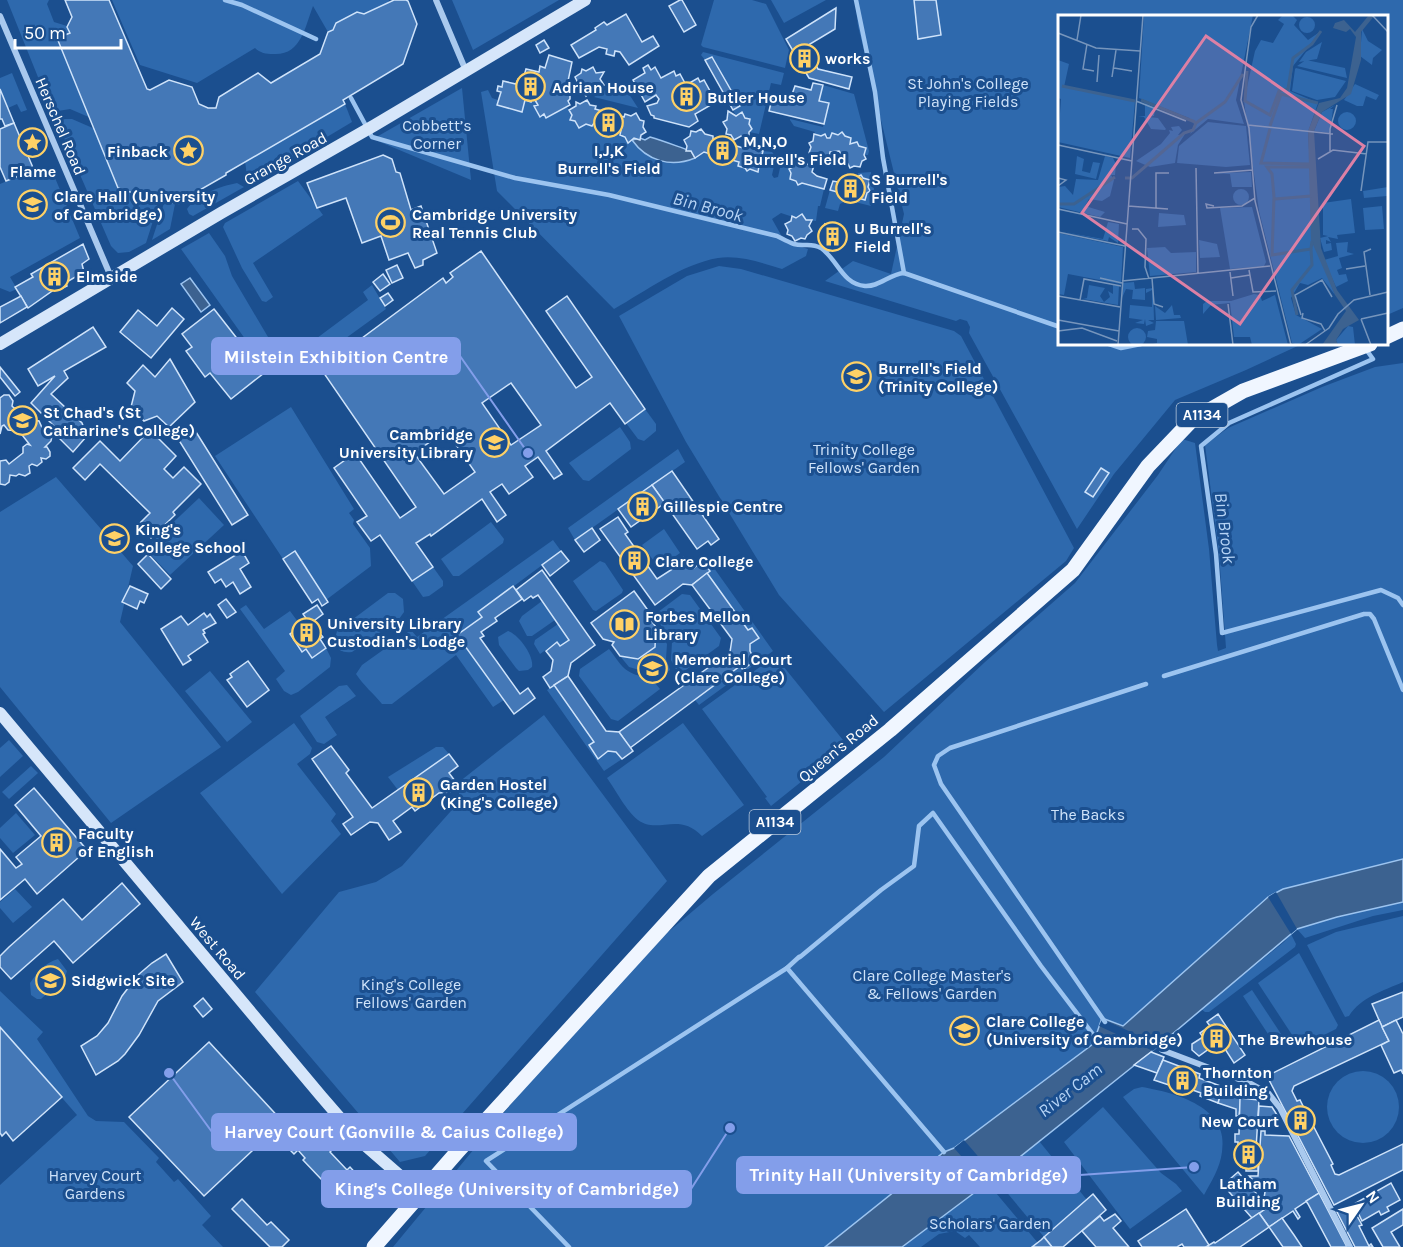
<svg xmlns="http://www.w3.org/2000/svg" width="1403" height="1247" viewBox="0 0 1403 1247" font-family="Karla,sans-serif">
<style>
.green{fill:#2e69ad}
.water{fill:#3c6290;stroke:#9cc4f0;stroke-width:1.5}
.pier{fill:#1b4f8f}
.lines{fill:none;stroke-linecap:round;stroke-linejoin:round}
.stream{stroke:#9cc4f0;stroke-width:4.5}
.building{fill:#4478b7;stroke:#cfe3fa;stroke-width:1.5;fill-rule:evenodd}
.street{stroke:#a9c9ee;stroke-width:6}
.secondary{stroke:#d6e6fa;stroke-width:12}
.primary{stroke:#f0f6ff;stroke-width:15}
.labels{text-anchor:middle;stroke-width:6;stroke-linejoin:round;paint-order:stroke}
.shield{fill:#1b4f8f;stroke:#bbcadd;stroke-width:1.5}
.shield-label{font-size:15px;font-weight:bold;fill:#fff}
.poi-label{font-size:16px;font-weight:bold;fill:#fff;stroke:#1b4f8f;text-anchor:start}
.park-label{font-size:16px;fill:#cfe3fa;stroke:#1b4f8f}
.street-label{font-size:16px;fill:#fff;stroke:#1b4f8f}
.water-label{font-size:18px;font-style:italic;fill:#b5d3f5;stroke:#1b4f8f}
.inset-river{fill:none;stroke:#3c6290;stroke-width:3}
.inset-road{fill:none;stroke:#7695bc;stroke-width:1.5}
.view{fill:#dd80a5;fill-opacity:0.15;stroke:#dd80a5;stroke-width:3}
.inset-edge{fill:none;stroke:#fff;stroke-width:3}
.leader{fill:none;stroke:#839eea;stroke-width:2}
.callout-dot{fill:#839eea;stroke:#1b4f8f;stroke-width:2}
.callout{fill:#839eea;stroke:#839eea;stroke-width:2}
.callout-label{font-size:18px;text-anchor:middle;font-weight:bold;fill:#fff}
</style>
<rect width="100%" height="100%" fill="#1b4f8f"/>
<!-- green -->
<g class="green">
<path d="M7,0H49L47,4L54,22L67,26L70,33L57,38L91,118L70,109L52,112Z"/>
<path d="M112,0H389L388,3L364,14L357,12L336,23L333,30L328,32L313,6C305,27 301,56 273,54C266,54 260,53 255,48L197,83L140,65Z"/>
<path d="M452,0H559L473,50Z"/>
<path d="M714,0H752L766,4L789,50L785,68L703,47L701,45Z"/>
<path d="M771,0H826L784,23Z"/>
<path d="M855,0H1403V308L1387,315L1386,16H1060V344H1302L1246,370L1175,400L1114,474L1077,529L969,333L970,327L967,321L960,319L956,321L825,281L853,261L891,274L904,214L858,26Z"/>
<path d="M703,52L784,73L781,85L771,83L759,134L749,132L752,129L749,124L750,119L745,118L742,112L736,116L733,110L740,106L712,57L705,60L701,55Z"/>
<path d="M12,73L27,110L21,112L17,104L8,108L0,89V78Z"/>
<path d="M615,84L619,91L625,88L638,108L594,97Z"/>
<path d="M823,85L854,94L869,151L868,155H864L850,144L851,138L845,136L842,132L838,135L832,133L830,138L825,134L821,136L814,134L815,132L794,126L790,120V119L823,127L829,103L819,101Z"/>
<path d="M462,88L471,180L373,139Z"/>
<path d="M488,90L492,98L498,100L497,105L522,112L525,100L531,101L532,96L539,98L538,105L535,106L540,116L544,114L546,118L567,107L572,115L570,120L575,121L579,128L586,124L592,126L594,123L621,130V135L625,137L628,142L632,140L635,144L695,158L704,152L739,162L738,166L745,168L747,171L750,169L757,172L759,166L763,163L761,159L763,151L772,152L776,157L772,175L774,178L778,177L782,159L788,156L795,158L793,167L789,169L791,173L790,179L796,181L798,185L802,183L824,189L820,206H818L816,221L806,220L802,214L796,218L781,213L772,219L785,242L808,249L806,256L782,269C762,263 740,255 718,258C682,264 646,291 614,309L497,191L481,92Z"/>
<path d="M345,104L352,122L255,180L247,176L245,161Z"/>
<path d="M63,119H72L95,129L128,192L148,198L149,196L160,199L146,243L129,252L118,253L111,246L58,124Z"/>
<path d="M38,168L42,178L53,173L80,238L10,277L17,289L10,292L0,288V184Z"/>
<path d="M871,172L874,189L871,206L847,200L840,204L838,211L825,208L830,190L852,196L854,200L870,191L868,187L870,180L863,178L861,175L857,177L858,173Z"/>
<path d="M298,181L323,215L253,263L273,297L266,302L262,301L242,268L223,227L225,223Z"/>
<path d="M237,183L244,187L193,216L189,214L187,209C196,195 221,186 237,183Z"/>
<path d="M165,200L175,204L170,229L152,240Z"/>
<path d="M209,233L225,256L232,276L281,359L277,365L268,371L181,249Z"/>
<path d="M719,266L741,269L954,331L961,336L1074,548L1066,561L884,712L779,595L686,442L619,316L687,276Z"/>
<path d="M372,285L386,309L324,354C312,358 305,357 295,350L303,338L309,344L368,300L363,292Z"/>
<path d="M1403,363V859L1283,889L1268,897L1123,1026L1102,1018L1093,1044L964,1140L825,1247H393L536,1074L667,933L713,894L884,757L985,662L1075,583L1158,475L1182,439L1195,443L1209,549L1217,645L1218,651L1226,648L1219,554L1205,445L1228,428L1322,387L1375,367Z"/>
<path d="M291,407L354,509L349,513L354,520L353,524L370,548L371,566L326,600L283,559L215,456Z"/>
<path d="M645,409L656,424V431L644,441L638,439L626,423Z"/>
<path d="M620,427L630,442L631,449L589,481L583,480L569,463Z"/>
<path d="M678,449L685,462L575,540L568,528Z"/>
<path d="M56,477L133,566L120,622L221,747L111,823L0,687V512Z"/>
<path d="M199,498L224,525L170,575L145,549Z"/>
<path d="M491,522L504,539L503,543L459,576H453L441,559Z"/>
<path d="M664,529L680,553L659,568L642,545Z"/>
<path d="M553,540L561,551L479,612L482,617L457,635L504,700L493,707L456,655L392,704H382C373,693 364,686 356,674L362,665L411,630L417,637Z"/>
<path d="M704,554L773,651L699,705L695,700L740,666L743,669L755,660L750,651V644L759,638L752,628L748,630L707,574L710,571L700,557Z"/>
<path d="M600,561L605,563L623,590L622,593L596,611L593,610L573,581Z"/>
<path d="M433,567L443,581V586L429,596L423,597L412,581Z"/>
<path d="M388,593H395L403,599L404,612L399,619L352,652C343,653 339,651 334,643L337,631Z"/>
<path d="M682,594L690,595L721,638L719,646L679,675L671,660L672,642L654,615Z"/>
<path d="M542,601L555,620L532,636H527L519,621L522,616Z"/>
<path d="M246,605L264,629L290,611L301,626L302,652L306,649L312,657L326,648L331,658L330,667L298,692L291,695L284,691L276,679L285,671L240,609Z"/>
<path d="M558,624L569,640L560,646L557,642L540,654L534,644L535,640Z"/>
<path d="M656,627L667,644L666,659L670,670L658,678L653,674L629,667L620,656L638,659L655,647Z"/>
<path d="M508,631C518,634 534,655 532,667L528,670L519,671L516,668L499,645L498,637Z"/>
<path d="M609,649C615,656 620,666 628,671C643,680 648,673 660,689L618,721L611,719L579,676L580,669Z"/>
<path d="M775,656L847,745L771,806L765,798L767,797L702,709Z"/>
<path d="M210,671L252,722L227,742L185,691Z"/>
<path d="M347,685L356,696L325,717L337,735L324,744L317,742L300,716L339,686Z"/>
<path d="M554,685L594,742L589,745L598,758L608,751L616,752L622,759L604,771L547,690Z"/>
<path d="M544,715L667,881L425,1156L400,1162L255,992L339,892L376,882L402,866L459,802V782Z"/>
<path d="M294,723L312,748L310,754L297,764L336,814L331,821L341,834L282,894L200,793Z"/>
<path d="M683,723L744,805L702,836C678,811 658,835 638,820C627,812 615,789 607,778Z"/>
<path d="M9,740L23,756L0,777V748Z"/>
<path d="M436,747H443L449,754L398,790L388,777Z"/>
<path d="M31,766L38,773L9,799L2,792Z"/>
<path d="M16,813L35,835L13,853L0,838V828Z"/>
<path d="M15,889L32,907L13,923L0,908V902Z"/>
<path d="M1403,902V910L1373,916L1305,938L1297,929L1337,917Z"/>
<path d="M1403,916V982C1383,991 1361,997 1349,1016L1345,1017L1307,945L1336,932Z"/>
<path d="M1291,934L1296,944L1295,947L1209,1012H1205L1201,1009L1284,942Z"/>
<path d="M1299,953L1338,1025L1336,1029L1300,1047L1258,983Z"/>
<path d="M58,959L67,971L65,977L41,999H37L31,995L30,983C38,972 44,963 58,959Z"/>
<path d="M1252,990L1283,1037L1274,1043L1243,996Z"/>
<path d="M0,991L43,1032L37,1039L88,1116L96,1121L124,1122L159,1158L156,1162L174,1182L178,1179L211,1216L202,1225L223,1247H0V1185L77,1115L0,1027Z"/>
<circle cx="1363" cy="1107" r="36"/>
<path d="M1142,1087C1176,1093 1230,1107 1222,1152C1220,1168 1211,1182 1204,1195L1123,1097L1134,1089Z"/>
<path d="M1103,1107L1161,1173L1176,1184L1182,1191L1130,1229L1064,1142Z"/>
<path d="M1039,1141L1087,1200L1044,1237L994,1177Z"/>
<path d="M986,1184L991,1187L1038,1243L1032,1247H980L969,1235L965,1238L955,1231L939,1234L921,1247H902Z"/>
</g>
<!-- water -->
<g class="water">
<path d="M650,137C664,141 679,147 691,151L695,158C671,168 647,161 632,140L640,138L645,140Z"/>
<path d="M190,278L210,305L201,312L181,284Z"/>
<path d="M1403,859V902L1337,917L1297,929L1151,1052L986,1184L902,1247H825L944,1152L954,1148L1093,1044L1102,1018L1123,1026L1268,897L1283,889Z"/>
</g>
<!-- pier -->
<g class="pier">
<path d="M1276,892L1297,929L1291,934L1268,897Z"/>
<path d="M1102,1019L1160,1045L1153,1051L1099,1026Z"/>
<path d="M964,1140L995,1176L986,1184L954,1148Z"/>
</g>
<g class="lines">
<!-- stream -->
<g class="stream">
<path d="M225,0L242,5L316,39"/>
<path d="M856,0L875,92L883,158L904,273"/>
<path d="M351,98L372,137L515,178L609,195L777,236C783,239 788,242 794,244C804,247 810,242 821,248C838,260 842,284 865,286C879,287 890,274 904,273L1060,327"/>
<path d="M1109,344L1121,348L1141,344"/>
<path d="M1365,348L1373,359L1229,423L1201,446L1216,554L1222,633L1381,590L1398,598L1403,605"/>
<path d="M1164,676L1364,614H1370L1374,619L1403,690"/>
<path d="M800,957L881,890L914,866L919,826L933,813L1041,966L1095,1037"/>
<path d="M787,968L944,1152"/>
<path d="M1105,1022L941,784L934,765L938,756L950,748L1146,684"/>
<path d="M569,1247L486,1161L787,968L799,957"/>
</g>
</g>
<!-- building -->
<g class="building">
<path d="M65,0H109L147,89L150,90L169,80L192,87L199,104L208,108H216L219,97L258,73L271,83L320,54L328,32L333,30L336,23L357,12L364,14L394,0H406L408,1L417,24L403,64L343,100L345,104L226,173V175L193,194L191,193L182,198L184,201L178,204L149,196L148,198L118,188L57,38L70,33L67,27L72,17Z"/>
<path d="M680,0H682L696,25L684,32L669,6Z"/>
<path d="M914,0H936L941,35L918,39Z"/>
<path d="M836,8L835,29L805,47L818,69L852,77L849,89L809,78L786,39Z"/>
<path d="M626,14L642,42L653,36L659,46L629,65L620,52L615,51L614,56L606,54L607,49L599,47L579,58L571,45L596,30L595,28L604,22L607,25Z"/>
<path d="M544,40L549,48L540,53L536,45Z"/>
<path d="M549,55L572,62L567,86L560,84V87L570,93V99L568,101L570,105L546,118L544,114L540,117L534,106L538,105L535,100L539,98L532,96L531,102L525,100L522,112L497,105L501,92L497,91L498,86L502,87L503,81L516,84L518,79L523,80L526,69L539,72L540,66L545,68Z"/>
<path d="M712,57L740,106L733,110L705,60Z"/>
<path d="M648,65L651,70L655,67L661,78L674,71L676,76L680,74L686,85L698,78L700,82L704,80L716,102L695,114L698,121L689,127L654,118V116L651,115L647,106L657,103L659,99L656,95L645,102L633,80L645,73L643,68Z"/>
<path d="M593,67L596,73L604,72L600,79L604,85L597,89L596,93L591,92L586,96L582,89L577,88L578,83L575,77L581,73L582,69L586,71Z"/>
<path d="M813,83L823,85L819,101L829,103L824,124L769,111L773,95L790,100L795,86L811,90Z"/>
<path d="M0,89L14,123L5,126L2,119H0Z"/>
<path d="M587,100L590,105L596,106L595,109L624,117L625,114L631,116L636,113L640,120L644,121L643,127L646,132L641,135L640,140L634,138L628,143L625,137L620,135L621,130L594,123L592,126L586,124L579,128L575,121L570,120L572,115L569,110L576,106V102L580,104Z"/>
<path d="M728,111L736,116L742,112L745,118L750,119L749,124L752,129L749,132V135H746L745,137L741,136L734,140L731,135L726,134L727,129L723,122L727,120Z"/>
<path d="M14,123L34,170L6,181L0,167V129Z"/>
<path d="M701,129L705,134L713,136V139L743,148V146L750,148L753,146L755,149L763,151L761,159L763,163L759,166L758,172L750,169L747,171L745,168L738,166L739,162L704,152L695,158L691,151H686L687,146L684,140L690,136L691,131L696,132Z"/>
<path d="M842,132L845,136L851,138L850,144L857,142L859,146L866,148L864,155L866,159L862,161L860,167L854,166L850,168L848,164L841,162L843,156L839,151L830,152L829,159L822,157L818,159L816,155L809,153L811,147L809,143L813,141L814,134L821,136L825,134L827,138H830L832,133L838,135Z"/>
<path d="M383,155L392,159L396,172L400,173L411,210L421,206L437,253L423,260V265L415,268L408,253L389,260L381,236L362,243L346,198L317,208L307,183Z"/>
<path d="M795,160L801,162L805,160L807,164L814,165L812,172L817,176L827,179L824,189L802,183L798,185L796,181L790,179L791,173L789,169L793,167Z"/>
<path d="M851,175L857,177L861,175L863,178L870,180L868,187L870,191L867,193L865,200L858,198L854,200L852,196L830,190L833,181L843,183L849,181Z"/>
<path d="M802,214L806,220H812L809,226L812,231L807,235L805,239L801,238L795,241L792,236L787,234L788,230L785,224L791,221L792,216L796,218Z"/>
<path d="M836,223L840,229L844,230L843,235L846,241L841,244L839,249L835,247L829,251L826,245L821,244L823,239L819,233L825,230V224L830,227Z"/>
<path d="M83,244L89,259L82,264L84,272L65,283L67,286L61,289L58,287L28,308L15,287L33,277L31,274Z"/>
<path d="M481,251L576,388L592,377L546,311L567,296L645,409L625,424L610,403L546,451L562,474L554,479L538,457L525,466L533,477L509,494L502,484L490,492L506,515L497,522L482,499L431,536L430,534L416,543L433,567L412,581L380,535L371,541L357,522L367,516L334,468L355,453L400,518L416,507L321,369L342,353L345,356L352,351L350,347L443,278L446,283L453,277L450,273ZM511,383L541,425L511,445L482,403ZM446,431L475,472L444,494L414,453Z"/>
<path d="M397,265L403,278L392,283L386,270Z"/>
<path d="M383,274L390,284L380,291L373,282Z"/>
<path d="M388,293L393,300L385,306L380,298Z"/>
<path d="M21,296L27,307L0,323V307Z"/>
<path d="M172,308L184,319L151,358L120,332L138,310L157,326Z"/>
<path d="M214,309L264,373L231,399L210,373L205,377L186,351L192,347L182,334Z"/>
<path d="M93,327L106,347L64,371L68,378L51,394L82,423L85,431L86,437L73,452L55,434L58,430L31,403L55,376L38,386L28,369Z"/>
<path d="M170,359L195,402L169,427L157,416L144,421L131,407L135,391L127,383L143,365L155,377Z"/>
<path d="M0,367L20,392L15,396L0,377Z"/>
<path d="M4,395H9L13,401L12,406L14,408H20L23,412V419L25,418L39,421L44,432H49L52,436L51,441L45,447H47L50,452V456L46,459L41,458L42,462L37,466L32,464L29,466L30,473L25,476L19,474L16,476L10,475L9,482L5,485L0,484V461L6,460L9,464L23,453V447L27,444L30,445L19,431L8,430L4,425L2,426L0,434V398Z"/>
<path d="M191,424L248,515L232,525L175,434Z"/>
<path d="M150,430L176,456L164,469L173,478L184,467L201,484L173,512L175,515L151,538L138,525L150,513L100,464L85,480L73,468L100,441L120,461Z"/>
<path d="M1101,468L1109,473L1093,497L1085,492Z"/>
<path d="M672,471L719,539L711,545L708,541L697,549L652,485Z"/>
<path d="M652,485L665,503L631,527L618,509Z"/>
<path d="M618,517L628,532L625,534L657,579L674,568L672,565L683,557L689,566L694,568L703,561L710,571L692,585L683,584L655,605L600,529Z"/>
<path d="M592,528L600,540L584,552L575,540Z"/>
<path d="M242,551L249,563L240,569L251,587L240,594L233,582L226,587L221,579L215,583L208,572Z"/>
<path d="M295,551L328,602L322,606L318,599L312,603L283,559Z"/>
<path d="M561,551L569,561L550,576L542,565Z"/>
<path d="M148,554L171,579L161,589L138,564Z"/>
<path d="M542,570L595,645L571,663L568,676L550,688L543,677L551,671L553,660L546,651L557,642L560,646L569,640L538,595L533,598L531,596L524,601L516,590Z"/>
<path d="M707,573L748,630L752,628L759,638L750,644V651L755,660L743,670L730,652L732,639L692,585Z"/>
<path d="M130,586L148,594L144,603L140,601L137,609L122,602Z"/>
<path d="M513,586L522,599L495,618L497,621L481,632L484,636L480,638L520,694L528,688L535,698L514,714L457,635L482,617L478,612Z"/>
<path d="M634,591L647,609L645,620L650,619L656,627L655,647L638,659L620,656L612,645L614,642L603,639L591,623Z"/>
<path d="M226,599L236,612L227,618L218,605Z"/>
<path d="M317,605L323,614L311,623L323,637L320,639L326,648L312,658L306,649L302,652L290,634L308,621L303,614Z"/>
<path d="M204,613L207,617L210,614L216,623L203,630L205,633L203,634L208,642L188,656L191,660L183,665L161,629L181,616L188,625Z"/>
<path d="M730,652L740,666L630,748L619,732Z"/>
<path d="M248,661L269,690L247,707L227,680L232,677L230,674Z"/>
<path d="M568,676L606,731L619,732L633,751L622,759L616,752L608,751L598,759L589,745L594,742L554,685Z"/>
<path d="M331,746L349,770L346,773L372,808L449,754L458,766L449,773L455,781L451,785L450,792L439,793L415,811L412,807L393,821L401,832L389,840L378,823L370,822L351,835L343,824L353,817L312,759Z"/>
<path d="M34,788L87,850L37,894L25,879L0,900V849L16,868L22,864L16,857L41,836L15,805Z"/>
<path d="M122,883L140,904L73,963L54,941L11,979L0,967V956L9,947L63,899L82,920Z"/>
<path d="M166,954L183,982L158,1001L139,1035L125,1054L118,1061L96,1075L81,1046L97,1036L108,1023L122,996L138,975L152,963Z"/>
<path d="M1403,992V1017L1382,1027L1372,1004Z"/>
<path d="M203,998L212,1009L203,1017L194,1006Z"/>
<path d="M1218,1014L1245,1055L1234,1063L1220,1041L1199,1056L1192,1050V1044L1203,1037L1200,1033L1210,1026L1207,1022Z"/>
<path d="M1379,1020L1389,1041L1294,1086L1292,1091L1297,1101L1300,1100L1305,1110L1333,1164L1331,1165L1335,1174L1339,1175L1403,1144V1170L1334,1205L1267,1076Z"/>
<path d="M1396,1020L1403,1034V1074L1401,1070L1394,1073L1381,1045L1389,1041L1382,1027Z"/>
<path d="M0,1027L62,1097L13,1141L6,1132L2,1136L0,1133Z"/>
<path d="M209,1042L283,1122L204,1196L129,1117Z"/>
<path d="M1151,1052L1164,1057L1157,1073L1134,1065Z"/>
<path d="M1163,1060L1200,1074L1199,1078L1223,1087L1218,1103L1200,1096L1201,1093L1170,1082L1169,1085L1154,1080Z"/>
<path d="M1223,1087L1242,1093L1239,1116H1236V1109L1218,1103Z"/>
<path d="M1240,1098L1259,1100L1256,1149H1238V1142H1235V1134H1239Z"/>
<path d="M1259,1106L1272,1107L1279,1118L1273,1123L1271,1121H1258Z"/>
<path d="M313,1118L319,1125L304,1139L310,1144L319,1135L333,1149L330,1152L347,1170L350,1167L361,1179L340,1199L303,1160L305,1158L298,1150L294,1154L287,1147L300,1135L298,1133Z"/>
<path d="M1261,1131H1265V1135L1289,1136L1319,1193L1295,1209L1300,1217L1298,1219L1293,1211L1269,1227L1259,1213L1271,1205L1270,1200L1264,1198L1265,1192L1249,1176H1258Z"/>
<path d="M1238,1149H1258V1171H1246V1167H1241L1238,1164Z"/>
<path d="M1238,1172L1268,1207L1252,1218L1223,1185Z"/>
<path d="M1391,1183L1400,1200L1387,1207L1389,1211L1381,1215L1379,1211L1362,1221L1354,1204Z"/>
<path d="M1319,1193L1347,1247H1331L1308,1204L1306,1201Z"/>
<path d="M1093,1194L1106,1210L1063,1247H1052L1044,1237Z"/>
<path d="M242,1199L267,1225L271,1222L289,1240L282,1247H270L232,1209Z"/>
<path d="M1351,1205L1362,1225L1359,1226L1369,1246L1371,1244L1373,1247H1355L1337,1212Z"/>
<path d="M1186,1209L1209,1245L1206,1247H1184L1182,1244L1177,1247H1142L1138,1241Z"/>
<path d="M1403,1209V1225L1391,1232L1400,1247H1383L1372,1228Z"/>
<path d="M1259,1213L1269,1227L1240,1247H1206L1214,1242L1215,1243Z"/>
<path d="M1115,1214L1121,1221L1113,1228L1129,1247H1096L1082,1231L1100,1216L1104,1221Z"/>
<path d="M1282,1218L1294,1235L1302,1247H1283L1269,1227Z"/>
<path d="M1044,1237L1052,1247H1032L1041,1240Z"/>
</g>
<g class="lines">
<!-- street -->
<g class="street">
<path d="M436,0L466,71"/>
<path d="M0,16L111,277"/>
<path d="M1162,1050L1249,1083L1269,1094L1280,1108L1350,1247"/>
</g>
<!-- secondary -->
<g class="secondary">
<path d="M0,344L221,213L375,125L585,0"/>
<path d="M0,713L321,1096L359,1140L421,1194"/>
</g>
<!-- primary -->
<g class="primary">
<path d="M1386,337L1403,329"/>
<path d="M374,1247L458,1151L709,876L890,730L1073,570L1148,466L1192,420L1243,391L1370,344"/>
</g>
</g>
<!-- icons -->
<defs>
<symbol id="building-ring" viewBox="-11 -11 22 22"><circle r="9.5" fill="#1b4f8f" stroke="#ffd166" stroke-width="1.5"/><path d="M-4-6H4V6H1V3H-1V6H-4ZM-2.5-4.3h1.7v1.8h-1.7ZM.8-4.3h1.7v1.8H.8ZM-2.5-1h1.7V.8h-1.7ZM.8-1h1.7V.8H.8Z" fill="#ffd166"/></symbol>
<symbol id="sight-ring" viewBox="-11 -11 22 22"><circle r="9.5" fill="#1b4f8f" stroke="#ffd166" stroke-width="1.5"/><path d="M0-6L1.8-2.2L6-1.7L2.9 1.2L3.7 5.4L0 3.3L-3.7 5.4L-2.9 1.2L-6-1.7L-1.8-2.2Z" fill="#ffd166"/></symbol>
<symbol id="university-ring" viewBox="-11 -11 22 22"><circle r="9.5" fill="#1b4f8f" stroke="#ffd166" stroke-width="1.5"/><path d="M0-5L7-2L0 1L-7-2ZM-4 1L0 2.5L4 1V4Q0 6-4 4Z" fill="#ffd166"/></symbol>
<symbol id="stadium-ring" viewBox="-11 -11 22 22"><circle r="9.5" fill="#1b4f8f" stroke="#ffd166" stroke-width="1.5"/><path d="M0-5a6.5 5 0 1 0 0 10a6.5 5 0 1 0 0-10ZM-3.5-1.8h7v3.6h-7Z" fill="#ffd166"/></symbol>
<symbol id="school-ring" viewBox="-11 -11 22 22"><circle r="9.5" fill="#1b4f8f" stroke="#ffd166" stroke-width="1.5"/><path d="M0-5L7-2L0 1L-7-2ZM-4 1L0 2.5L4 1V4Q0 6-4 4Z" fill="#ffd166"/></symbol>
<symbol id="library-ring" viewBox="-11 -11 22 22"><circle r="9.5" fill="#1b4f8f" stroke="#ffd166" stroke-width="1.5"/><path d="M-6-4Q-3-5.5-.7-3.5V5Q-3 3-6 4ZM6-4Q3-5.5 .7-3.5V5Q3 3 6 4Z" fill="#ffd166"/></symbol>
</defs>
<g fill-rule="evenodd">
<use href="#building-ring" x="788" y="42" width="33" height="33"/>
<use href="#building-ring" x="514" y="70" width="33" height="33"/>
<use href="#building-ring" x="670" y="80" width="33" height="33"/>
<use href="#building-ring" x="592" y="106" width="33" height="33"/>
<use href="#sight-ring" x="16" y="126" width="33" height="33"/>
<use href="#building-ring" x="706" y="134" width="33" height="33"/>
<use href="#sight-ring" x="172" y="134" width="33" height="33"/>
<use href="#building-ring" x="834" y="172" width="33" height="33"/>
<use href="#university-ring" x="16" y="188" width="33" height="33"/>
<use href="#stadium-ring" x="374" y="206" width="33" height="33"/>
<use href="#building-ring" x="816" y="220" width="33" height="33"/>
<use href="#building-ring" x="38" y="260" width="33" height="33"/>
<use href="#university-ring" x="840" y="360" width="33" height="33"/>
<use href="#university-ring" x="6" y="404" width="33" height="33"/>
<use href="#university-ring" x="478" y="426" width="33" height="33"/>
<use href="#building-ring" x="626" y="490" width="33" height="33"/>
<use href="#school-ring" x="98" y="522" width="33" height="33"/>
<use href="#building-ring" x="618" y="544" width="33" height="33"/>
<use href="#library-ring" x="608" y="608" width="33" height="33"/>
<use href="#building-ring" x="290" y="616" width="33" height="33"/>
<use href="#university-ring" x="636" y="652" width="33" height="33"/>
<use href="#building-ring" x="402" y="776" width="33" height="33"/>
<use href="#building-ring" x="40" y="826" width="33" height="33"/>
<use href="#university-ring" x="34" y="964" width="33" height="33"/>
<use href="#university-ring" x="948" y="1014" width="33" height="33"/>
<use href="#building-ring" x="1200" y="1022" width="33" height="33"/>
<use href="#building-ring" x="1166" y="1064" width="33" height="33"/>
<use href="#building-ring" x="1284" y="1104" width="33" height="33"/>
<use href="#building-ring" x="1232" y="1138" width="33" height="33"/>
</g>
<g class="labels">
<!-- shield labels -->
<g class="shield">
<rect x="1176.5" y="403" width="51" height="24" rx="4.5"/>
<rect x="749.5" y="810" width="51" height="24" rx="4.5"/>
</g>
<g class="shield-label">
<text x="1202" y="420">A1134</text>
<text x="775" y="827">A1134</text>
</g>
<!-- poi labels -->
<g class="poi-label">
<text x="825" y="64">works</text>
<text x="552" y="93">Adrian House</text>
<text x="707" y="103">Butler House</text>
<text x="743" y="147">M,N,O<tspan x="743" dy="18">Burrell's Field</tspan></text>
<text x="609" y="156" text-anchor="middle">I,J,K<tspan x="609" dy="18">Burrell's Field</tspan></text>
<text x="168" y="157" text-anchor="end">Finback</text>
<text x="33" y="177" text-anchor="middle">Flame</text>
<text x="871" y="185">S Burrell's<tspan x="871" dy="18">Field</tspan></text>
<text x="54" y="202">Clare Hall (University<tspan x="54" dy="18">of Cambridge)</tspan></text>
<text x="412" y="220">Cambridge University<tspan x="412" dy="18">Real Tennis Club</tspan></text>
<text x="854" y="234">U Burrell's<tspan x="854" dy="18">Field</tspan></text>
<text x="76" y="282">Elmside</text>
<text x="878" y="374">Burrell's Field<tspan x="878" dy="18">(Trinity College)</tspan></text>
<text x="43" y="418">St Chad's (St<tspan x="43" dy="18">Catharine's College)</tspan></text>
<text x="473" y="440" text-anchor="end">Cambridge<tspan x="473" dy="18">University Library</tspan></text>
<text x="663" y="512">Gillespie Centre</text>
<text x="135" y="535">King's<tspan x="135" dy="18">College School</tspan></text>
<text x="655" y="567">Clare College</text>
<text x="645" y="622">Forbes Mellon<tspan x="645" dy="18">Library</tspan></text>
<text x="327" y="629">University Library<tspan x="327" dy="18">Custodian's Lodge</tspan></text>
<text x="674" y="665">Memorial Court<tspan x="674" dy="18">(Clare College)</tspan></text>
<text x="440" y="790">Garden Hostel<tspan x="440" dy="18">(King's College)</tspan></text>
<text x="78" y="839">Faculty<tspan x="78" dy="18">of English</tspan></text>
<text x="71" y="986">Sidgwick Site</text>
<text x="986" y="1027">Clare College<tspan x="986" dy="18">(University of Cambridge)</tspan></text>
<text x="1238" y="1045">The Brewhouse</text>
<text x="1203" y="1078">Thornton<tspan x="1203" dy="18">Building</tspan></text>
<text x="1279" y="1127" text-anchor="end">New Court</text>
<text x="1248" y="1189" text-anchor="middle">Latham<tspan x="1248" dy="18">Building</tspan></text>
</g>
<!-- park labels -->
<g class="park-label">
<text x="968" y="89">St John's College<tspan x="968" dy="18">Playing Fields</tspan></text>
<text x="437" y="131">Cobbett’s<tspan x="437" dy="18">Corner</tspan></text>
<text x="864" y="455">Trinity College<tspan x="864" dy="18">Fellows' Garden</tspan></text>
<text x="1088" y="820">The Backs</text>
<text x="932" y="981">Clare College Master's<tspan x="932" dy="18">&amp; Fellows' Garden</tspan></text>
<text x="411" y="990">King's College<tspan x="411" dy="18">Fellows' Garden</tspan></text>
<text x="95" y="1181">Harvey Court<tspan x="95" dy="18">Gardens</tspan></text>
<text x="990" y="1229">Scholars' Garden</text>
</g>
<!-- street labels -->
<g class="street-label">
<text transform="translate(61 126) rotate(67)" y="6">Herschel Road</text>
<text transform="translate(285 158) rotate(-29)" y="6">Grange Road</text>
<text transform="translate(838 748) rotate(-39)" y="6">Queen's Road</text>
<text transform="translate(218 948) rotate(50)" y="6">West Road</text>
</g>
<!-- water labels -->
<g class="water-label">
<text transform="translate(708 207) rotate(15)" y="6">Bin Brook</text>
<text transform="translate(1225 528) rotate(83)" y="6">Bin Brook</text>
<text transform="translate(1070 1090) rotate(-38)" y="6">River Cam</text>
</g>
</g>
<!-- overview -->
<g transform="translate(1058 15)">
<rect width="330" height="330" fill="#1b4f8f"/>
<path d="M86,0H195L178,85L186,109L150,104L132,119L137,110L131,103L81,83ZM225,0H234L239,5L236,10L250,25L263,16L235,51L232,76L260,88L250,117L256,224L277,280L264,263L250,270L242,268L233,283L238,300L264,314L240,330L234,328L201,196L186,86L214,101L187,85V81L197,36L203,25L215,28L226,9L220,5ZM241 10a8 8 0 1 1 16 0a8 8 0 1 1-16 0ZM304,14L310,26L324,35L315,43L314,50L302,41ZM264,27L259,44L241,47L248,37ZM0,45L11,49L6,72L77,86L72,143L0,127L3,84L0,83ZM248,45L287,53L289,63L239,51ZM237,54L238,53L288,66L277,82L259,85L234,76ZM297,69L321,80L318,85L308,81L305,91H299L286,85ZM87,88L97,93L96,101L91,102L100,103L108,114L107,115L93,114L86,102L80,101H87ZM277,90L272,94H275L272,118L256,116L264,97ZM280 106a9 9 0 1 1 18 0a9 9 0 1 1-18 0ZM150,107L188,111L192,150L168,152L119,148L121,131ZM121,111L124,115L120,120L127,119L120,130L117,148L92,152L78,146L103,129L112,118L111,115L115,116L113,112ZM19,141L26,144L24,156L32,158L35,147L42,148L38,164L17,159ZM47,141L55,143L58,149L57,160H53L56,165L52,181L44,186L31,184L27,191L47,197L42,202L0,192V172L7,171L15,180L18,164L40,165ZM193,157L194,172H174L172,159L156,158ZM330,172V187L329,181L306,183L305,176ZM175 182a8 8 0 1 1 16 0a8 8 0 1 1-16 0ZM293,184L297,218L279,220L280,224L270,222L273,227L268,225V229L273,228L274,235L266,237L262,223L270,221L265,220V188ZM324,191L326,214L307,215L305,193ZM194,192L208,247L206,251L172,254L162,193ZM101,198L126,200L128,210L100,212ZM50,207L61,209L60,228L51,222L50,226L6,217L45,224ZM0,218L65,232L63,269L10,259L6,280L0,279ZM141,225L159,229L162,242L142,243ZM290,227L289,237L296,239L281,243L284,253L279,255L281,260L288,259L290,266L278,272L266,245L280,241L278,228ZM107,232L113,238L138,237V257L92,261L89,233ZM76,267L77,274L87,273V285L74,284L75,275L68,274L64,283L65,268ZM31,270L47,273L42,281L46,287L52,282L50,276L55,279V270L61,271L60,290L25,284L29,283ZM95,273L96,305H90L96,308L88,311L87,304L86,309L77,308L85,305L71,303L72,290L94,292V275L88,278V274ZM196,279L202,280L204,286L217,280L230,330H194L192,322H176L172,288L153,290L145,299V289L149,286H173ZM114,290L116,300H122L123,303L98,305L97,291L107,298ZM98,306H126L130,330H91L99,328V324L89,322L90,316L97,315ZM290,311L295,312L297,330H280L278,325ZM70 322a9 9 0 1 1 18 0a9 9 0 1 1-18 0Z" fill="#2e69ad"/>
<path d="M311,0H317L303,17V45L293,79L264,97L256,116L263,233L279,275L301,305L285,314L278,325L280,330H264L288,296L277,280L253,225L250,116L261,88L282,83L289,73L298,22L292,14L288,17L275,13L277,8L286,5L297,17Z" fill="#3c6290"/>
<path class="inset-river" d="M189,56L187,86L212,100L221,76L230,74L235,43L254,29L263,16M4,71L77,86M83,85L137,107M212,111L223,79L260,88M212,114L203,148L252,149M67,163H74L126,118L135,115L138,108L167,87L185,59M216,182L214,240L253,234L254,226M216,182L214,159L209,152H252M217,184L253,181M0,189H16L57,162M239,300L234,275L254,250L253,234"/>
<path class="inset-road" d="M200,0L193,12L183,85L191,113L197,186L233,330M314,0L330,17M0,18L38,33L82,36M19,25L23,0M29,29L25,54L36,56M56,53L74,56M54,62L58,35M39,67L41,40M78,86L128,106M190,110L275,119M0,130L74,146M272,136V114L279,90M260,144L275,135L309,139M138,153L140,259M156,158L195,155M0,163L8,165L0,171M303,176L310,127H330M70,191L110,194M156,191L148,189L149,193L184,191L197,183M0,194L69,209M98,194V158H111M74,214H80L88,224L87,252L91,264M0,217L67,231M288,254L307,251M191,255L195,277L218,276M172,257L175,281M42,263L64,268M94,263L96,289L105,292M173,263L192,260M64,266L212,251M312,280L306,237L313,234M0,281L62,292M22,285L26,264L63,271M170,289L175,330M245,298L244,303L263,309L267,316M243,300L237,280L264,265L274,282M303,304L313,330M303,304L330,298M0,305L61,316M0,316L24,313L59,326M60,330L85,0M247,330L271,313L280,299L296,285L330,277"/>
<path class="view" d="M148,21L306,131L182,309L24,198Z"/>
<rect width="330" height="330" class="inset-edge"/>
</g>
<!-- callouts -->
<path class="leader" d="M528 453L460 356M169 1073L212 1132M1194 1167L1080 1175M730 1128L691 1189"/>
<g class="callout-dot">
<circle cx="528" cy="453" r="6"/>
<circle cx="169" cy="1073" r="6"/>
<circle cx="1194" cy="1167" r="6"/>
<circle cx="730" cy="1128" r="6"/>
</g>
<g class="callout">
<rect x="212" y="338" width="248" height="36" rx="6"/>
<rect x="212" y="1114" width="364" height="36" rx="6"/>
<rect x="737" y="1157" width="343" height="36" rx="6"/>
<rect x="322" y="1171" width="369" height="36" rx="6"/>
</g>
<g class="callout-label">
<text x="336" y="363">Milstein Exhibition Centre</text>
<text x="394" y="1138">Harvey Court (Gonville &amp; Caius College)</text>
<text x="909" y="1181">Trinity Hall (University of Cambridge)</text>
<text x="507" y="1195">King's College (University of Cambridge)</text>
</g>
<!-- north arrow -->
<g transform="translate(1361 1205) rotate(55)" stroke="#1b4f8f" stroke-width="4.5" paint-order="stroke">
<path d="M0-4.5L10 22L0 15L-10 22Z" fill="#ffffff"/>
<text y="-9" font-size="16" font-weight="bold" text-anchor="middle" fill="#ffffff">N</text>
</g>
<!-- scale -->
<path d="M15 39v9h106v-9" fill="none" stroke="#ffffff" stroke-width="3"/>
<text x="24" y="39" font-size="18" fill="#ffffff" stroke="#1b4f8f" stroke-width="4.5" paint-order="stroke">50 m</text>
</svg>
